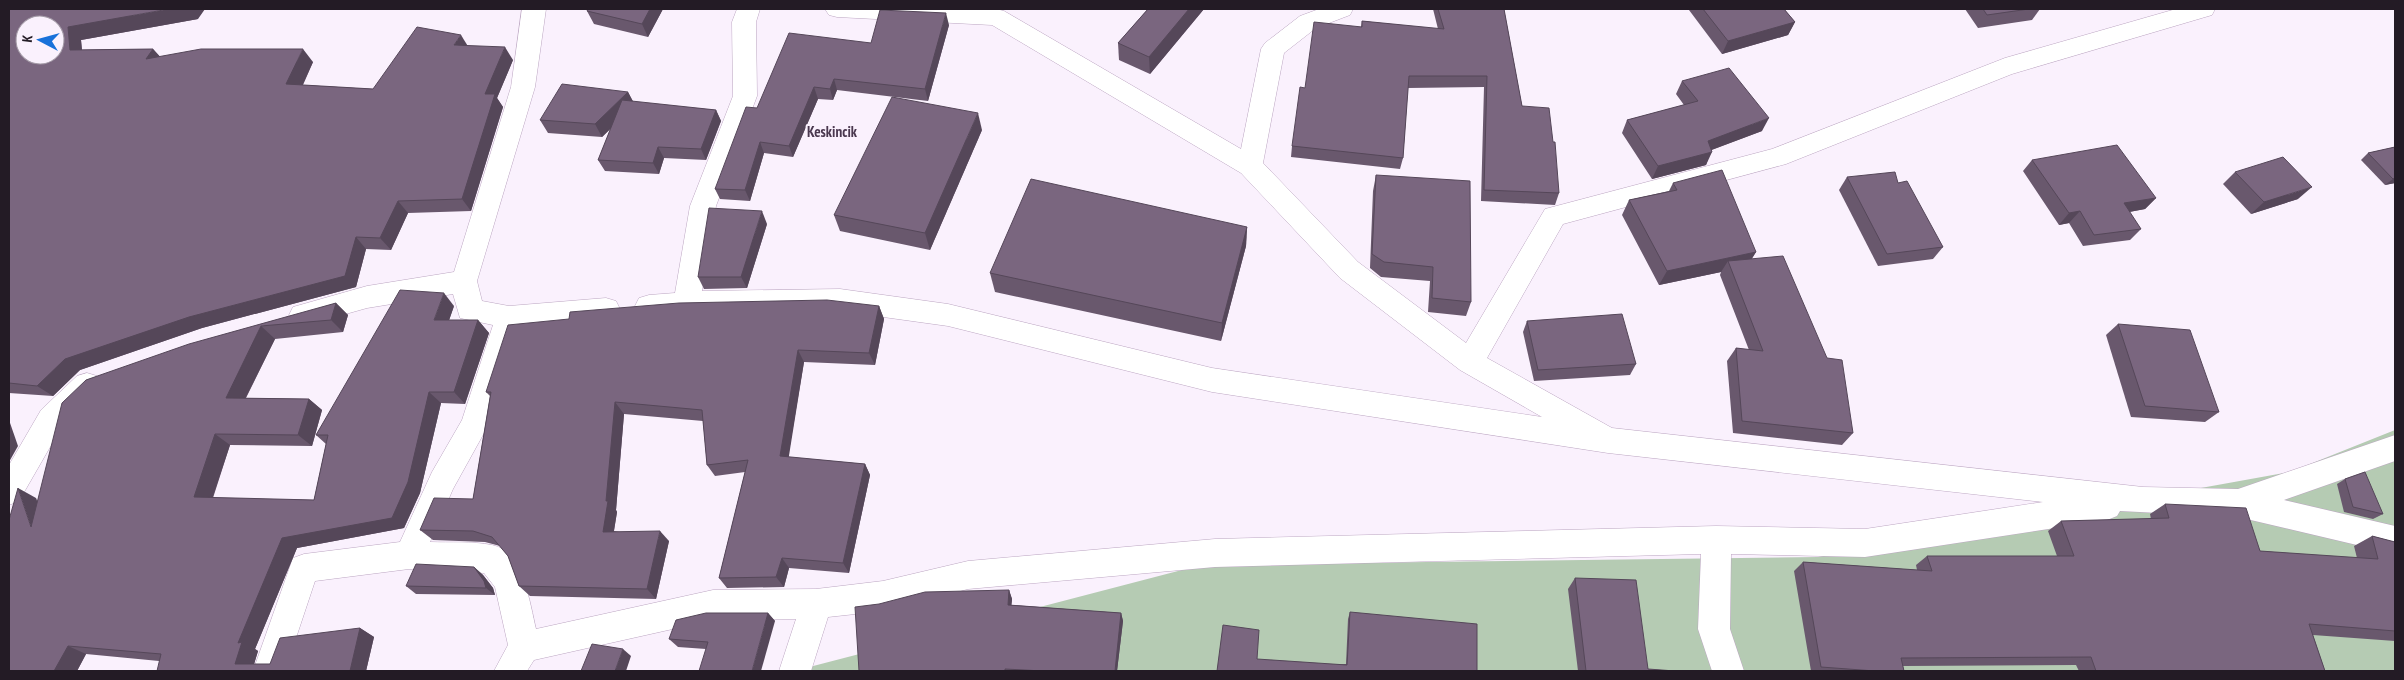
<svg xmlns="http://www.w3.org/2000/svg" width="2404" height="680" viewBox="0 0 2404 680" font-family="'PT Sans Narrow',sans-serif">
<style>
.green{fill:#b5cbb3}
.lines{fill:none;stroke-linecap:round;stroke-linejoin:round}
.street-casing{stroke:#bca6c2;stroke-width:1}
.street{fill:#fff;fill-rule:evenodd}
.wall{fill:#69586d}
.shaded-wall{fill:#554759}
.building{fill:#7a667f;stroke:#554759;fill-rule:evenodd}
.labels{text-anchor:middle;stroke-width:4;stroke-linejoin:round;paint-order:stroke}
.quarter-label{font-size:15px;font-weight:bold;fill:#4a384f;stroke:#faf1fd}
</style>
<rect width="100%" height="100%" fill="#faf1fd"/>
<!-- green -->
<path class="green" d="M2395,430V671H794L1201,565L1818,557L2290,472Z"/>
<g class="lines">
<defs>
<g id="street">
<path d="M522,9H546L535,87L477,281L482,301L509,306L606,298L616,301L620,309L616,317L606,320L519,328L489,424L453,489L430,542C450,543 472,541 492,545C523,551 530,604 536,629L713,590L816,589L883,581L968,561L1215,539L1716,526L1865,529L2043,502L1608,453L1212,392L948,326L840,311L687,314L649,317L639,314L635,306L639,298L649,295L675,293L690,206L733,96L732,22L737,9H760L756,22L757,96L716,206L702,291L840,289L948,304L1212,368L1542,417L1460,370L1340,278L1241,173L992,25L837,17L829,15L825,9H996L1004,11L1241,149L1261,49L1265,43L1300,16L1319,9H1353L1350,15L1316,28L1284,53L1263,163L1358,262L1466,343L1545,209L1772,149L2005,58L2176,9H2215L2212,15L2012,74L1786,164L1563,224L1487,358L1612,428L2143,487L2238,489L2395,435V461L2284,500L2395,526V554L2238,517L2120,511L2117,516L2107,520L1865,557L1731,554L1730,629L1744,671H1712L1698,629L1701,554L1215,567L968,589L883,611L828,617L811,671H779L796,619L713,620L534,660L527,671H494L508,645L495,587L484,573L409,569L315,581L285,671H253L293,558L304,554L400,542L432,472L462,420L493,325L460,318L453,294L367,308L303,326L293,323L289,315L293,307L367,286L454,272L511,87Z"/>
<path d="M87,373L97,376L101,385L97,394L61,428L19,501L9,505V465L41,410L77,376Z"/>
</g>
</defs>
<!-- street casing -->
<use href="#street" class="street-casing"/>
<!-- street -->
<use href="#street" class="street"/>
</g>
<!-- wall -->
<g class="wall">
<path d="M9,9L198,19L81,40L82,50L153,49L160,57L313,62L303,85L373,89L468,46L513,60L497,98L503,107L471,211L408,213L391,250L366,249L356,287L202,328L80,370L53,396L9,393Z"/>
<path d="M588,9H663L648,37L594,24L587,11Z"/>
<path d="M1148,9H1204L1150,74L1119,60L1118,43Z"/>
<path d="M1433,9H1504L1522,106L1559,193L1555,205L1481,201L1484,87L1408,88L1403,158L1400,169L1291,157L1292,146L1361,27L1362,21L1438,29Z"/>
<path d="M1689,9H1784L1795,22L1788,35L1722,54L1689,10Z"/>
<path d="M1965,9H2040L2032,20L1978,28Z"/>
<path d="M949,25L928,101L837,90L833,100L818,99L793,157L764,153L750,201L720,199L715,189L757,108L871,43Z"/>
<path d="M1682,81L1762,131L1711,150L1706,165L1652,179L1622,133L1627,120L1684,105L1676,94Z"/>
<path d="M628,92L633,102L716,110L721,121L706,160L664,158L659,174L605,171L598,160L611,128L602,137L548,133L540,120Z"/>
<path d="M982,130L930,250L840,231L834,215Z"/>
<path d="M2395,147V183L2385,185L2361,160L2368,153Z"/>
<path d="M2032,160L2156,198L2145,209L2129,212L2141,229L2130,240L2083,246L2069,223L2059,225L2023,171Z"/>
<path d="M2235,172L2298,199L2251,214L2223,184Z"/>
<path d="M1376,175L1471,302L1466,316L1428,312L1430,281L1381,277L1370,268L1373,191Z"/>
<path d="M1847,177L1898,183L1943,247L1933,259L1878,266L1839,190Z"/>
<path d="M1673,183L1756,252L1751,259L1853,433L1842,445L1733,433L1727,361L1736,348L1749,350L1720,275L1721,272L1659,285L1622,215L1629,200L1669,191Z"/>
<path d="M767,224L747,288L704,289L698,277Z"/>
<path d="M1247,227L1246,246L1221,341L995,292L990,273Z"/>
<path d="M336,303L348,315L343,332L275,339L246,398L309,399L322,410L312,446L230,445L213,498L314,500L326,444L316,435L454,306L449,320H478L489,333L465,404L441,403L420,493L404,528L297,548L255,649L258,651L254,664H270L360,628L374,637L366,671L159,661L86,654L77,671H9L36,498L37,502L86,380Z"/>
<path d="M879,306L884,319L875,365L804,362L788,457L865,464L870,475L849,573L789,568L784,587L727,588L719,578L745,472L715,476L707,465L703,421L624,414L616,510L617,512L614,531L669,541L656,599L530,596L519,586L508,556L500,546L485,542L433,540L420,530L473,499L490,396L486,392Z"/>
<path d="M1527,321L1636,364L1630,375L1534,381L1523,332Z"/>
<path d="M2118,324L2219,412L2205,422L2131,417L2106,335Z"/>
<path d="M2345,479L2383,514L2373,519L2344,512L2337,484Z"/>
<path d="M2165,504L2260,551L2357,558L2354,546L2372,536L2395,542V641L2313,635L2325,671H2079L2076,665L1903,666L1904,671H1811L1794,571L1803,562L1917,570L1916,565L1927,556H2057L2048,531L2061,521L2151,519L2150,514Z"/>
<path d="M474,567L483,575L493,588L495,595L416,594L406,586Z"/>
<path d="M1575,578L1648,669L1675,671H1578L1568,589Z"/>
<path d="M1009,590L1012,599L1011,605L1121,613L1123,621L1117,671H859Z"/>
<path d="M1350,612L1477,671H1217L1346,664L1348,619Z"/>
<path d="M768,613L775,621L706,649L678,647L669,639Z"/>
</g>
<!-- shaded-wall -->
<g class="shaded-wall">
<path d="M169,9H205L198,19L81,40L83,63L70,50L68,27Z"/>
<path d="M650,9H663L648,37L642,24Z"/>
<path d="M1189,9H1204L1150,74L1149,57Z"/>
<path d="M946,13L949,25L928,101L925,89Z"/>
<path d="M1795,22L1788,35L1722,54L1728,41Z"/>
<path d="M461,35L469,48L454,45Z"/>
<path d="M505,47L513,60L497,98L503,107L471,211L462,199L485,94Z"/>
<path d="M153,49L165,62L146,59Z"/>
<path d="M303,49L313,62L297,97L286,84Z"/>
<path d="M834,79L837,90L833,100L830,89Z"/>
<path d="M814,87L818,99L793,157L789,146Z"/>
<path d="M628,92L635,105L602,137L595,124Z"/>
<path d="M716,110L721,121L706,160L701,149Z"/>
<path d="M978,113L982,130L930,250L925,233Z"/>
<path d="M1769,118L1762,131L1701,154L1708,141Z"/>
<path d="M760,142L764,153L750,201L745,190Z"/>
<path d="M658,147L664,158L659,174L653,163Z"/>
<path d="M1712,152L1706,165L1652,179L1658,166Z"/>
<path d="M2395,178V183L2385,185L2393,179Z"/>
<path d="M2312,187L2298,199L2251,214L2264,202Z"/>
<path d="M2156,198L2145,209L2113,215L2124,203Z"/>
<path d="M398,201L408,213L391,250L380,238Z"/>
<path d="M762,211L767,224L747,288L741,277Z"/>
<path d="M2080,211L2069,223L2059,225L2069,213Z"/>
<path d="M1247,227L1246,246L1221,341L1222,323Z"/>
<path d="M356,237L366,249L356,287L202,328L80,370L53,396L37,386L65,359Z"/>
<path d="M1756,252L1747,267L1728,261L1721,272L1659,285L1667,271Z"/>
<path d="M444,293L454,306L445,332L434,320Z"/>
<path d="M336,303L348,315L343,332L331,320Z"/>
<path d="M879,306L884,319L875,365L869,353Z"/>
<path d="M478,320L489,333L465,404L454,392Z"/>
<path d="M261,326L275,339L240,409L226,398Z"/>
<path d="M798,350L804,362L787,468L780,456Z"/>
<path d="M429,392L441,403L420,493L404,528L297,548L255,649L258,651L252,671L235,664L238,643L282,538Z"/>
<path d="M309,399L322,410L312,446L298,435Z"/>
<path d="M615,402L624,414L616,510L617,512L612,542L603,532Z"/>
<path d="M9,420L18,446L9,462Z"/>
<path d="M215,434L230,445L209,508L194,497Z"/>
<path d="M865,464L870,475L849,573L843,563Z"/>
<path d="M18,488L36,498L49,537L31,527Z"/>
<path d="M660,531L669,541L656,599L647,589Z"/>
<path d="M782,558L789,568L784,587L776,577Z"/>
<path d="M474,567L483,575L493,588L495,595L486,588Z"/>
<path d="M1009,590L1012,599L1011,613L1008,605Z"/>
<path d="M768,613L775,621L761,671H752Z"/>
<path d="M1121,613L1123,621L1117,671H1115Z"/>
<path d="M360,628L374,637L366,671H350Z"/>
<path d="M68,646L86,654L77,671H54Z"/>
<path d="M623,649L631,656L626,671H615Z"/>
</g>
<!-- building -->
<g class="building">
<path d="M9,9H169L68,27L70,50L153,49L146,59L201,49H303L286,84L373,89L417,27L461,35L454,45L505,47L485,94H495L462,199L398,201L380,238L356,237L345,276L189,317L65,359L37,386L9,383ZM25,25H55V55H25Z"/>
<path d="M588,9H650L642,24L587,11Z"/>
<path d="M1148,9H1189L1149,57L1118,43Z"/>
<path d="M1438,9H1504L1522,106L1549,108L1553,142H1555L1559,193L1484,190L1487,76H1409L1403,158L1292,146L1300,87L1305,88L1314,22L1362,27V21L1444,29Z"/>
<path d="M1703,9H1784L1795,22L1728,41Z"/>
<path d="M1983,9H2029L1987,15Z"/>
<path d="M880,10L946,13L925,89L834,79L830,89L814,87L789,146L760,142L745,190L715,189L746,107L757,108L789,33L871,43Z"/>
<path d="M1729,68L1769,118L1708,141L1712,152L1658,166L1627,120L1698,101L1682,81Z"/>
<path d="M562,84L628,92L595,124L540,120Z"/>
<path d="M892,97L978,113L925,233L834,215Z"/>
<path d="M622,100L716,110L701,149L658,147L653,163L598,160Z"/>
<path d="M2117,145L2156,198L2124,203L2141,229L2094,235L2080,211L2069,213L2032,160Z"/>
<path d="M2395,147V178L2393,179L2368,153Z"/>
<path d="M2283,157L2312,187L2264,202L2235,172Z"/>
<path d="M1722,170L1756,252L1667,271L1629,200L1677,190L1673,183Z"/>
<path d="M1895,172L1898,183L1907,181L1943,247L1887,254L1847,177Z"/>
<path d="M1376,175L1470,181L1471,302L1432,298L1433,267L1384,262L1372,254Z"/>
<path d="M1031,179L1247,227L1222,323L990,273Z"/>
<path d="M709,208L762,211L741,277H698Z"/>
<path d="M1783,256L1827,358L1842,360L1853,433L1742,421L1736,348L1763,351L1728,261Z"/>
<path d="M400,290L444,293L434,320H478L454,392H429L408,482L392,518L282,538L238,643L242,642L235,664H270L280,638L360,628L350,671H157L161,654L68,646L54,671H9V520L18,488L31,527L62,403L86,380L189,344L336,303L331,320L261,326L226,398L309,399L298,435L215,434L194,497L314,500L328,435H316Z"/>
<path d="M827,300L879,306L869,353L798,350L780,456L865,464L843,563L782,558L776,577L719,578L748,460L707,465L702,410L615,402L606,501H608L603,532L660,531L647,589L519,586L508,556L492,537L473,531L420,530L434,498L473,499L491,392H486L508,325L569,319L570,312L679,303Z"/>
<path d="M1622,314L1636,364L1538,370L1527,321Z"/>
<path d="M2118,324L2190,330L2219,412L2145,406Z"/>
<path d="M2365,472L2383,514L2353,507L2345,479Z"/>
<path d="M2165,504L2246,508L2260,551L2378,559L2372,536L2395,542V631L2309,624L2325,671H2096L2091,657L1901,658L1904,671H1875L1821,667L1803,562L1932,571L1927,556H2074L2061,521L2169,518Z"/>
<path d="M416,564L474,567L484,581L486,588L406,586Z"/>
<path d="M1575,578L1636,580L1648,669L1675,671H1586Z"/>
<path d="M1009,590L1008,605L1121,613L1115,671H1043L1005,669V671H859L855,607L879,604L925,592Z"/>
<path d="M1350,612L1477,624V671H1217L1223,625L1259,630L1257,659L1347,665Z"/>
<path d="M706,613H768L752,671H699L708,642L669,639L676,620Z"/>
<path d="M592,644L623,649L615,671H581Z"/>
</g>
<g class="labels">
<!-- quarter labels -->
<g class="quarter-label">
<text x="832" y="137">Keskincik</text>
</g>
</g>
<!-- border -->
<rect width="2404" height="680" fill="none" stroke="#231b25" stroke-width="20"/>
<!-- north arrow -->
<g transform="translate(40 40) rotate(276)"><circle r="24" fill="#faf1fd" stroke="#a49ba7"/>
<path d="M0-4L9 19L0 12L-9 19Z" fill="#1871da"/>
<text y="-8" font-size="14" font-weight="bold" text-anchor="middle" fill="#231b25">K</text>
</g>
</svg>
